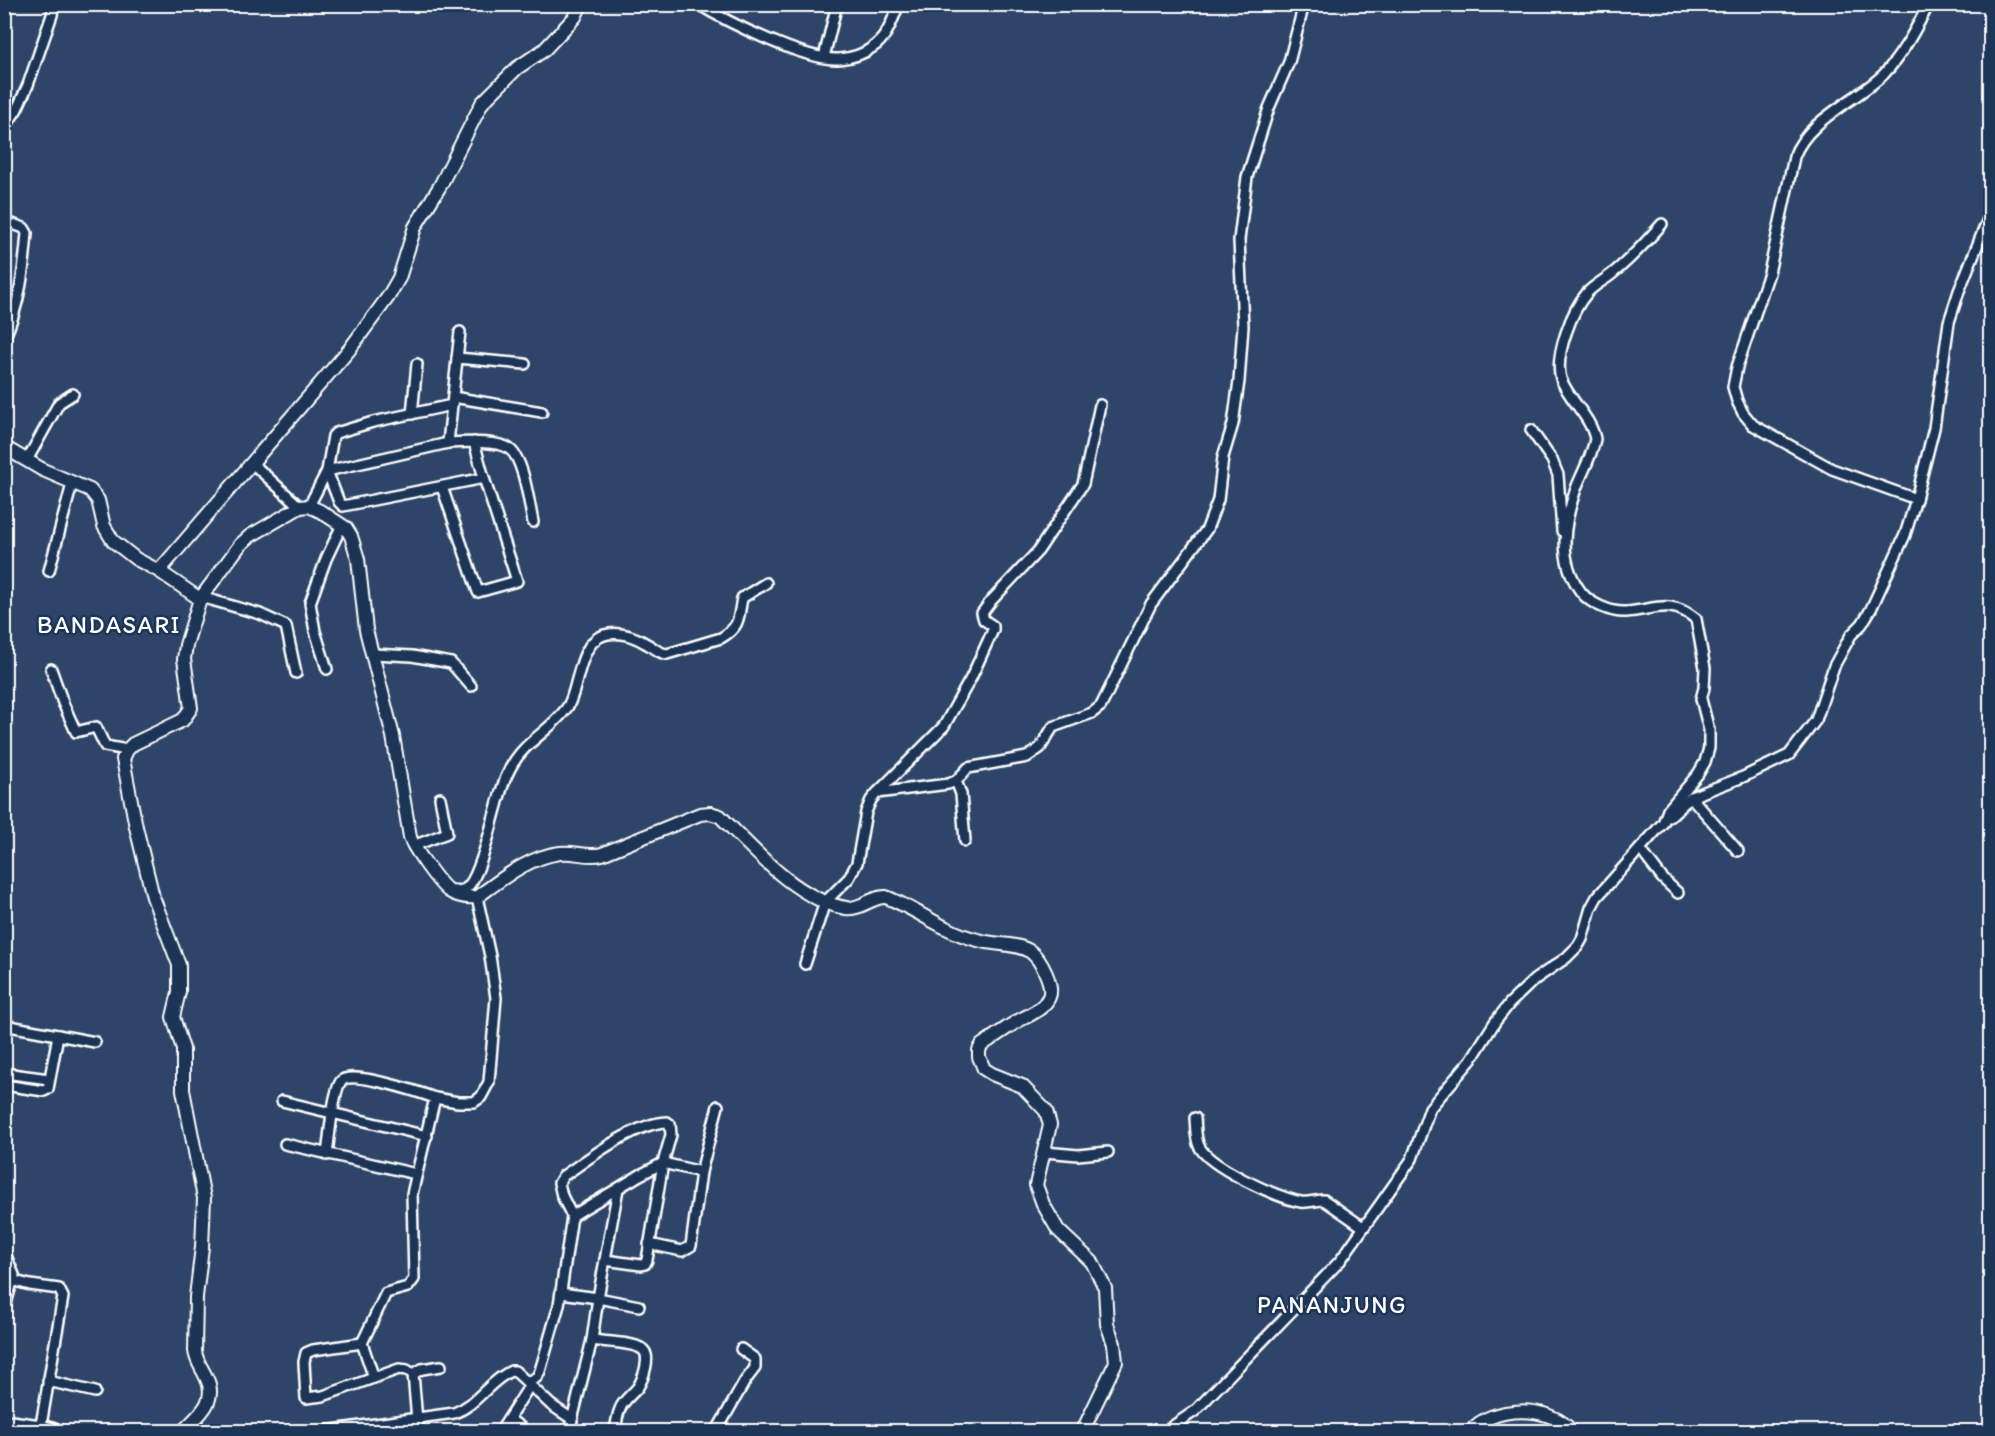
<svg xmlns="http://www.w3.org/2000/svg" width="1995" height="1436" viewBox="0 0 1995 1436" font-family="Itim,sans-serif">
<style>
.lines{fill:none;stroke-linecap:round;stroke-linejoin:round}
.minor-casing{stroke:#fff;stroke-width:14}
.tertiary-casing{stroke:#fff;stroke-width:16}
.minor{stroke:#1d3557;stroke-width:9}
.tertiary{stroke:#1d3557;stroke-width:12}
.labels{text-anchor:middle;stroke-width:5;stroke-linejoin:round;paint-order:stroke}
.quarter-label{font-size:24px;letter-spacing:1.5px;fill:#fff;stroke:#1d3557}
</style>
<rect width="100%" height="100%" fill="#2e4468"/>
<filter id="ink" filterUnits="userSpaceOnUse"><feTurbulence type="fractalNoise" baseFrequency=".0167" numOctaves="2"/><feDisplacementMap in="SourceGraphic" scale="12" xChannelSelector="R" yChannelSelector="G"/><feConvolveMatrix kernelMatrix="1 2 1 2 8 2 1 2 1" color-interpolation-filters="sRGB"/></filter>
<g filter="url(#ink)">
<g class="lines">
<defs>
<g id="minor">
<path d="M698,4C727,22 806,61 839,59C851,58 864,54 873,47C888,37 892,20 899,4"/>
<path d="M824,57L837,4"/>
<path d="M4,129L17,109L28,85L52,15L54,4"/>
<path d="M4,221L24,228L27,233C24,270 20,305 4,339"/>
<path d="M457,358L525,364"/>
<path d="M453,397L542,412"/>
<path d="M412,414L417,364"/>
<path d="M1531,430L1552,460L1558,475L1562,531"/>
<path d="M474,442L484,478"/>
<path d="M448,443C462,442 498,441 508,448C524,457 529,504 533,522"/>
<path d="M27,460L59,403L73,394"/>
<path d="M252,463L300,507"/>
<path d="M442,487L478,592L517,581L484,478L343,506L339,502L327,471L448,443L452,405"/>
<path d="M1916,499L1832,469L1753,425L1743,413L1737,401L1733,387L1737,367L1769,273L1794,157C1807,120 1856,101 1884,74C1903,54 1916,28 1929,4"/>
<path d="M309,506L327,471L333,436L336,433L373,422L452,405L460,332"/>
<path d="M49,571L72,484"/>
<path d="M201,597L260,614L286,626L296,673"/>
<path d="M373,654L412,656L451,663L471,686"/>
<path d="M51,669L63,703L76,732L96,727L105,746L127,750"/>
<path d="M327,669L315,631L310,603L326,559L342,525"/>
<path d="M956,781L961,794L965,841"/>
<path d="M877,793L944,726L971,678L993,630V626L984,620L982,613L991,601L1038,551L1083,484L1100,405"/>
<path d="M1691,797L1738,851"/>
<path d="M1669,817L1691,797L1743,777L1789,755L1816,720L1834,666L1851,635L1862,624L1871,609L1905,535L1916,499L1934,428L1949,322L1959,291L1990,214"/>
<path d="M413,846L447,833L440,798"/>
<path d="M1640,849L1662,878L1678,893"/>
<path d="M452,890C457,891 461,891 465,889C479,881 491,826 496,809C502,786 508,765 525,748C539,734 557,723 568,706C579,688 578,643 604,635C619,631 634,636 647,644C655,648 658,653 667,654L721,638C741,626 738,618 742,598L766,583"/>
<path d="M805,964L825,902L849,878L857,863L866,812L871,800L877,793L948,784L956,781L968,768L1027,757L1040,748L1053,727L1092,713L1101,706L1151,604L1207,529L1218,500L1223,457L1233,424L1239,381L1243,326L1239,240L1247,177L1269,108L1289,62L1304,4"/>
<path d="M4,1025L95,1042"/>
<path d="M4,1073L49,1079"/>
<path d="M4,1085L44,1091L48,1089L58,1035"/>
<path d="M282,1101L427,1136"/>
<path d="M1195,1118C1196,1127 1195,1137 1199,1146C1209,1167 1278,1198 1301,1202C1309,1203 1316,1200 1324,1200L1363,1227"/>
<path d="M285,1144L416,1174"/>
<path d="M1045,1152L1078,1155L1108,1152"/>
<path d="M327,1155C329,1139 333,1092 341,1081C350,1069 421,1093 435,1098"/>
<path d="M572,1216L640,1175L663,1163L701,1172"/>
<path d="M649,1244L682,1251L691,1246L701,1172L718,1106"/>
<path d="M4,1251L14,1275L4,1311"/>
<path d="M4,1278L30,1285L59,1289L63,1297L41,1425L4,1420"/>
<path d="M561,1293L598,1298L618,1189"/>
<path d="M592,1340C604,1342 633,1342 642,1349C652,1355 643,1379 638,1387C632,1395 624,1399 620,1409C617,1416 616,1424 615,1432"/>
<path d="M362,1343L313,1350L306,1353L304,1362L306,1398L323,1396L399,1369L407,1370L413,1374L418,1432"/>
<path d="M413,1374L422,1369L441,1366"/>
<path d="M374,1378L362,1343L386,1293L408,1287L414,1279L412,1194L435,1098L458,1102H474L481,1097L489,1082L496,998L490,956L477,897"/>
<path d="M48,1381L95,1392"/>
<path d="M528,1382L537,1377L540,1371L559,1305L572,1216L562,1196L559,1183L563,1176C590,1158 635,1123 667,1122L670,1124L671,1135L663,1163L647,1260L645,1264L641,1265L605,1260"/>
<path d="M509,1419L527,1432"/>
<path d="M41,1425L67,1432"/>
<path d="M318,1432L454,1413C477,1405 489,1381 511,1371H515L551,1405L572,1419"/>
<path d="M500,1432L530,1385"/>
<path d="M569,1432L592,1340L598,1298L639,1306"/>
<path d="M716,1432L745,1381L755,1368V1359L741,1349"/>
<path d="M1164,1432L1195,1411L1340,1261L1412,1159L1430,1108L1471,1060L1495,1022L1510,1003L1534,980L1566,958L1578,946L1582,939L1591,908L1597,897L1663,823L1668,810L1698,774L1705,762L1709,748V730L1701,699L1704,688L1705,668L1696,619C1670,598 1655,610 1626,612C1612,613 1590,604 1581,592C1557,559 1564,522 1577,486C1583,471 1592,456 1595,439C1591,417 1569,400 1561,379C1554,356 1572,310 1587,293C1594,285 1605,280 1613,273C1631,259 1647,241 1662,224"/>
</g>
<g id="tertiary">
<path d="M4,447L43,470L90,490L98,500L104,526L113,541L136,559L159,571L200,599"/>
<path d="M159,571L349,350L388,297L399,278L415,227L440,186L482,103L517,68L544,50L575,17L581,4"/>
<path d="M182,1432C198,1416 219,1401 206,1377C202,1368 196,1361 195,1351L196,1297L202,1247L204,1198L183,1090V1049L173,1017L179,992V965L153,897L136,827L123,759L127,750L133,744L183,720L191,708L184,659L186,645L200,599L240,545L250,536L300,507L309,506L320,511L346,528L351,536L358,559L366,630L393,736L410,837C413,848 440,885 449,891C458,897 467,898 477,897C502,879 528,857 560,853C575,851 587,858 602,854L700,814L710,813L720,816C754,850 797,900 846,908C861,910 872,896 886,897C919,910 947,934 982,941C997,945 1017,943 1031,952C1041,960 1054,985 1049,997C1042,1012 1025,1016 1013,1024C1002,1031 992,1038 982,1045L979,1050V1057L984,1069L992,1074L1022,1086L1046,1111L1050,1125L1036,1185L1043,1204L1058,1230L1092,1262L1105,1288L1107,1324L1114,1344L1116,1362L1082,1432"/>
<path d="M1470,1432C1491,1405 1551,1404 1572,1432"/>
</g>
</defs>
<!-- minor casing -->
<use href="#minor" class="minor-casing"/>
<!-- tertiary casing -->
<use href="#tertiary" class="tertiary-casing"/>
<!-- minor -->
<use href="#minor" class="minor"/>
<!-- tertiary -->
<use href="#tertiary" class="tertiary"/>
</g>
</g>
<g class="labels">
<!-- quarter labels -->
<g class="quarter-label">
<text x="109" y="633">BANDASARI</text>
<text x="1332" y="1313">PANANJUNG</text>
</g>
</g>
<!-- margin -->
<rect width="1995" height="1436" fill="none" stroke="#1d3557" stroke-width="24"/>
<rect x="12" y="12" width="1971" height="1412" fill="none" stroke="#fff" stroke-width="2" filter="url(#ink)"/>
</svg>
